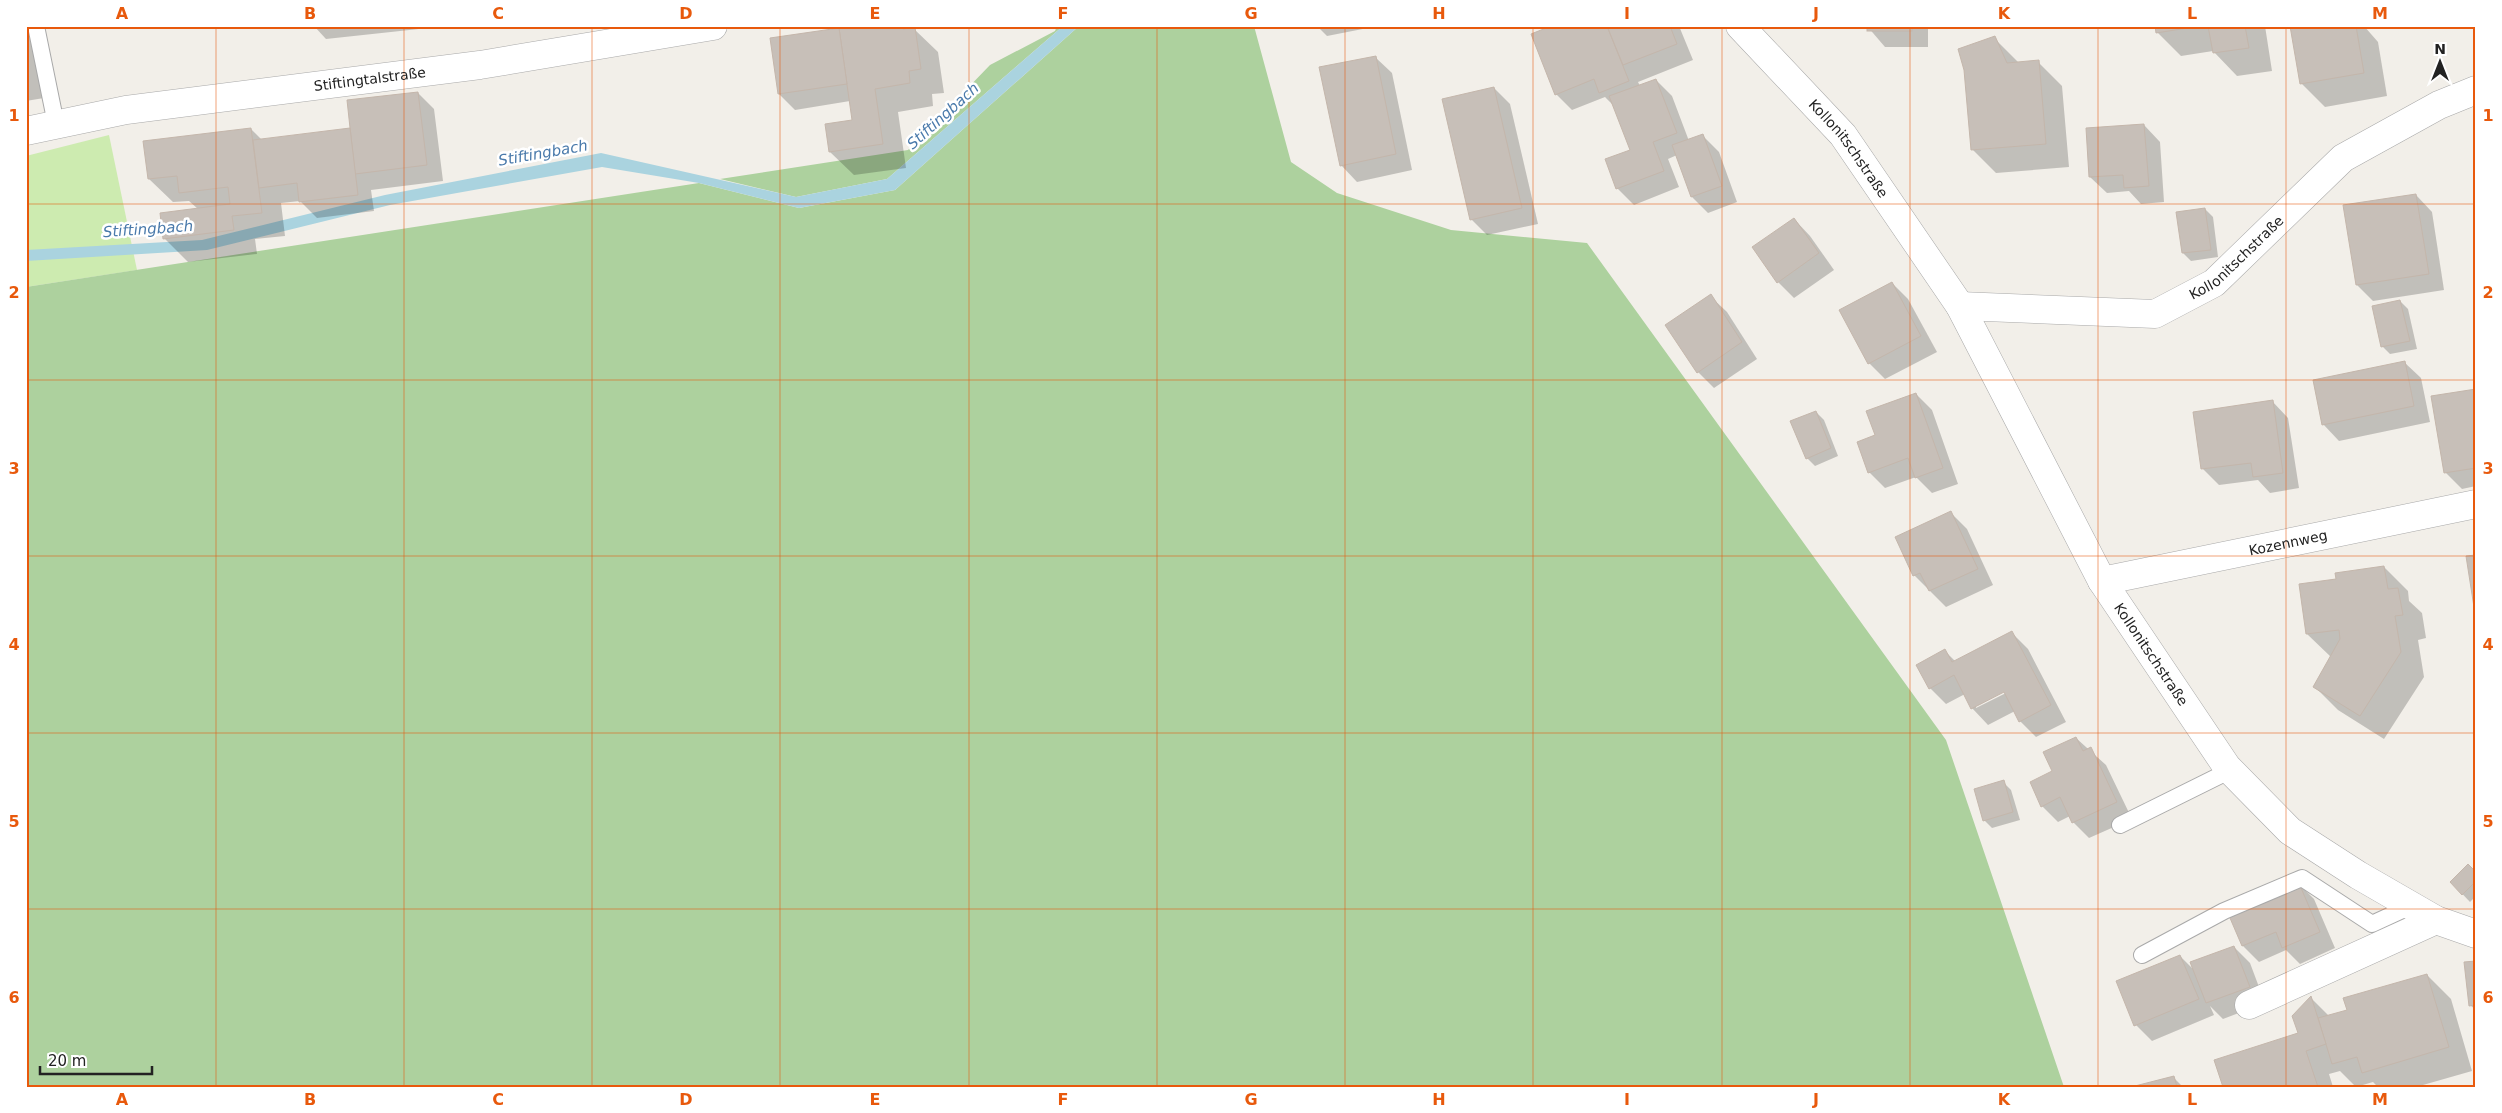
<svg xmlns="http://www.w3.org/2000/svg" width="2502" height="1113" viewBox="0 0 2502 1113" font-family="'DejaVu Sans',sans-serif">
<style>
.grass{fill:#cdebb0}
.forest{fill:#add19e}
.water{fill:#aad3df}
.shadow{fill:#0003;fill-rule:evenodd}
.building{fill:#c7bfb8;stroke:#c4b6ab}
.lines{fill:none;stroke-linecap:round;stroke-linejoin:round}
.service-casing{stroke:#a9a9a9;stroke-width:18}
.minor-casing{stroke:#a9a9a9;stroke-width:29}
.tertiary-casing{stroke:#a9a9a9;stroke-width:29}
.service{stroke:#fff;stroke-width:16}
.minor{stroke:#fff;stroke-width:28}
.tertiary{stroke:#fff;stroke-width:28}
.grid{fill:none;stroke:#e8590c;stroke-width:1;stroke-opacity:0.55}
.labels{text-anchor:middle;stroke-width:5;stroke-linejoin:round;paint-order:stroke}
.street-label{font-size:14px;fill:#222;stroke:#fff}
.water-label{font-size:15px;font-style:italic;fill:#4a7aab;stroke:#fff}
.neatline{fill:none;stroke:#e8590c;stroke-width:2}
.grid-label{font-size:16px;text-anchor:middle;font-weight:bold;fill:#e8590c}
</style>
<rect width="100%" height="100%" fill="#f2efe9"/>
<!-- grass -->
<path class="grass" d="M109,135L137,270L26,287V156Z"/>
<!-- forest -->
<g class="forest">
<path d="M1057,26H1063L887,179L796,197L720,179L908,150L990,65L1055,31Z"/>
<path d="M1079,26H1254L1291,162L1337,193L1451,230L1587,243L1946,740L2064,1087H26V287L699,183L799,208L895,190Z"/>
</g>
<!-- water -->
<path class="water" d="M1063,26H1079L895,190L799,208L699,183L602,167L390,205L207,250L26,261V250L202,240L385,195L601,153L796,197L887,179Z"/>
<!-- shadow -->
<g class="shadow">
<path d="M314,26H428V28L326,39Z"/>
<path d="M861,26H907L910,29H914L938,52L944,93L932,94L933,106L898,112L906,168L854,175L830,152L853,121L850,101L795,110L779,94Z"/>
<path d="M1317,26H1378L1327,36Z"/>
<path d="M1555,26H1679L1693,60L1638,82L1640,86L1656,80L1672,96L1689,141L1703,136L1719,152L1737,202L1708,213L1692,197L1677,155L1668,159L1679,187L1634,205L1617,188L1631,150L1614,106L1605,97L1572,110L1556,94Z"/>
<path d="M1867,26H1928V47H1885Z"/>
<path d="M2156,26H2265L2272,71L2237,76L2213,51L2181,56L2157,32Z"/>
<path d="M2291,26H2364L2378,42L2387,96L2325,107L2301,83Z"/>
<path d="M26,33L34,41L44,98L26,101Z"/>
<path d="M1994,38L2019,63L2038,62L2062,86L2069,167L1996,173L1972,149Z"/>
<path d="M1375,57L1392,73L1412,170L1357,182L1341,165Z"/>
<path d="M1494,88L1510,104L1538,224L1487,235L1471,219Z"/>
<path d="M418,93L434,109L443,181L371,190L374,211L317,218L300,201L281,203L285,236L255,239L257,254L188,262L164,238L198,209L189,201L173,202L149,179L251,129L262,140L351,129Z"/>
<path d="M2144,125L2160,142L2164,202L2141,204L2129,191L2107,193L2090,177Z"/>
<path d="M2416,195L2432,212L2444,290L2373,301L2357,285Z"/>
<path d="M2205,209L2213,217L2218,257L2191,261L2183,253Z"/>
<path d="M1794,219L1810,236L1834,270L1794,298L1778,282Z"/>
<path d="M1892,283L1908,299L1937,352L1885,379L1869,363Z"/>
<path d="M1710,296L1727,312L1757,359L1714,388L1698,372Z"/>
<path d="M2400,301L2408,309L2417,349L2390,354L2382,346Z"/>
<path d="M2404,362L2421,378L2430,422L2339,441L2323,424Z"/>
<path d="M2476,390V486L2462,489L2446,473Z"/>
<path d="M1916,394L1932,410L1958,484L1932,493L1916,477L1885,488L1869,472L1877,436Z"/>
<path d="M2272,401L2288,418L2299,488L2270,493L2258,480L2219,485L2203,469L2194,413Z"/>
<path d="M1816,412L1824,420L1838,456L1815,466L1807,458Z"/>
<path d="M1951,513L1967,529L1993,585L1946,607L1914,575Z"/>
<path d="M2384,567L2408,591L2409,601L2422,613L2426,638L2418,640L2424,677L2384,739L2338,710L2314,686L2331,657L2307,634Z"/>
<path d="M2012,633L2028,649L2066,722L2036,737L2020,721L2015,711L1988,725L1972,708L1965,694L1946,704L1930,688L1945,651L1956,662ZM2009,688L2010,691L1976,708V705Z"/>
<path d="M2076,738L2106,765L2132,819L2089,838L2073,822L2070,816L2058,822L2042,806L2054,772Z"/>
<path d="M2003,782L2011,790L2020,820L1992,828L1984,820Z"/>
<path d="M2476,873V896L2470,902L2451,882Z"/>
<path d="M2298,883L2314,899L2335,948L2300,964L2286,950L2259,962L2243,946L2229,912Z"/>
<path d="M2234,947L2250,963L2265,1003L2223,1019L2210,1006L2214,1015L2152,1041L2136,1025L2180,956L2195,971Z"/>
<path d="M2476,962V1010L2470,1005Z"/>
<path d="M2427,975L2451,999L2472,1071L2416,1087H2378L2373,1082L2356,1087L2340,1071L2329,1074L2333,1087H2224L2299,1033L2311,998L2329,1016L2348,1011Z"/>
<path d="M2173,1077L2183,1087H2136Z"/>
</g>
<!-- building -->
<g class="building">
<path d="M851,26H903V29L915,27L921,69L909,71L910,83L875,89L883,144L829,152L825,124L852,120L839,28Z"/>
<path d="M1551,26H1607L1629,81L1599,93L1594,79L1555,95L1531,34Z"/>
<path d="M1607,26H1670L1677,44L1623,65Z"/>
<rect x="1867" y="26" width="45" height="5"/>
<path d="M2155,26H2200L2156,33Z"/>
<path d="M2208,26H2245L2249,48L2213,53Z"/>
<path d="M2290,26H2356L2364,73L2300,84Z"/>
<path d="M839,28L847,84L778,94L770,38Z"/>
<path d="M1995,36L2007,63L2039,60L2046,144L1971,150L1964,70L1958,49Z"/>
<path d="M1376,56L1396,154L1340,166L1319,67Z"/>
<path d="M1656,79L1677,133L1653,142L1664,171L1616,189L1605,159L1630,150L1609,96Z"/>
<path d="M1494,87L1522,208L1470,220L1442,99Z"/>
<path d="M418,92L427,165L355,174L347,100Z"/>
<path d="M2144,124L2149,186L2124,188L2123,175L2089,177L2086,128Z"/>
<path d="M251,128L262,213L232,216L234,230L163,239L160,213L230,204L228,187L179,193L177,176L148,179L143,141Z"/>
<path d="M350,128L358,195L299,202L297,183L259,188L253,140Z"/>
<path d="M1703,134L1722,186L1691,197L1672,145Z"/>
<path d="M2416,194L2429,274L2356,285L2343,205Z"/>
<path d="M2205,208L2211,250L2182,253L2176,212Z"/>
<path d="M1794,218L1819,253L1777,283L1752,247Z"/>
<path d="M1892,282L1921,336L1868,364L1839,310Z"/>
<path d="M1711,294L1742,342L1697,373L1665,325Z"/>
<path d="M2400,300L2410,341L2381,347L2372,306Z"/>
<path d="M2405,361L2414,406L2322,425L2313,380Z"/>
<path d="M2476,389V468L2444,473L2431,396Z"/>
<path d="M1916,393L1943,468L1915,478L1908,458L1868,473L1857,442L1875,435L1866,411Z"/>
<path d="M2273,400L2283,473L2253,477L2251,463L2201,469L2193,412Z"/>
<path d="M1816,411L1831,448L1806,459L1790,421Z"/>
<path d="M1951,511L1978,569L1929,591L1920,573L1913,576L1895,537Z"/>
<path d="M2476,555V620L2466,556Z"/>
<path d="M2384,566L2388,589L2398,588L2403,615L2395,616L2401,652L2360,716L2313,687L2340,639L2339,630L2306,634L2299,584L2336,579L2335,573Z"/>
<path d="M2012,631L2051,705L2019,722L2004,692L1971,709L1954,675L1929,689L1916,665L1945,649L1952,662Z"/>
<path d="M2076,737L2083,751L2091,747L2117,802L2072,823L2060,797L2041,807L2030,782L2052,771L2043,752Z"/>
<path d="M2004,780L2013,812L1983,821L1974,789Z"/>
<path d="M2468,864L2476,872V881L2462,895L2450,882Z"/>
<path d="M2298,881L2320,932L2282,948L2276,932L2242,946L2227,911Z"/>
<path d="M2234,946L2250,987L2206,1003L2190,962Z"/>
<path d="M2180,955L2199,999L2134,1026L2116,981Z"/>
<path d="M2476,961V1005L2469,1006L2464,962Z"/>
<path d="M2427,974L2449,1047L2362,1073L2357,1057L2332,1064L2318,1018L2347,1010L2343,998Z"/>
<path d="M2311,996L2326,1044L2306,1051L2318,1087H2223L2214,1060L2298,1033L2292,1016Z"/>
<path d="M2174,1076L2177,1087H2131Z"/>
</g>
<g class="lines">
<defs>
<g id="service">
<path d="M36,26L56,124"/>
<path d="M2120,825L2231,770"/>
<path d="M2142,955L2224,911L2302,878L2372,924L2411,906"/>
</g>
<g id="minor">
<path id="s1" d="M1740,26L1843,135L1960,306L2102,581L2227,767L2290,831L2358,875L2436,920L2476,934"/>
<path id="s2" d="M1960,306L2155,314L2214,283L2343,158L2439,105L2476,90"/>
<path id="s3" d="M2102,581L2476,504"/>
<path d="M2249,1005L2436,920"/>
</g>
<g id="tertiary">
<path id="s4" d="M26,131L126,110L480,65L713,26"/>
</g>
</defs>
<!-- service casing -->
<use href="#service" class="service-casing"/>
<!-- minor casing -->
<use href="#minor" class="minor-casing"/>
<!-- tertiary casing -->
<use href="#tertiary" class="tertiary-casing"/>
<!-- service -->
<use href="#service" class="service"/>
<!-- minor -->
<use href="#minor" class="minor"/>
<!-- tertiary -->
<use href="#tertiary" class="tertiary"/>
</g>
<!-- grid -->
<path class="grid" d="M216,26V1087M404,26V1087M592,26V1087M780,26V1087M969,26V1087M1157,26V1087M1345,26V1087M1533,26V1087M1722,26V1087M1910,26V1087M2098,26V1087M2286,26V1087M26,204H2476M26,380H2476M26,556H2476M26,733H2476M26,909H2476"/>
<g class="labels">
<!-- street labels -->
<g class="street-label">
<text dy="5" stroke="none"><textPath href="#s4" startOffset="348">Stiftingtalstraße</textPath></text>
<text dy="5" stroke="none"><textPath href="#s1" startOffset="164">Kollonitschstraße</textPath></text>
<text dy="5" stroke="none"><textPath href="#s2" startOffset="295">Kollonitschstraße</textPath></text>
<text dy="5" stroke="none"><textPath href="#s3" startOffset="190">Kozennweg</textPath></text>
<text dy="5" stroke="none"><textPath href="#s1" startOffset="755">Kollonitschstraße</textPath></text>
</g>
<!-- water labels -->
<g class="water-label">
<text transform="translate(943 116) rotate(-42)" y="5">Stiftingbach</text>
<text transform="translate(543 153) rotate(-10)" y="5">Stiftingbach</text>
<text transform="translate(148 229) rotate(-4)" y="5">Stiftingbach</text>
</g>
</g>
<!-- border -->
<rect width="2502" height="1113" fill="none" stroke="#ffffff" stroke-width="55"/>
<!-- north arrow -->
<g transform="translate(2440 62)" stroke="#ffffff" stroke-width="4" paint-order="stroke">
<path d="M0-4L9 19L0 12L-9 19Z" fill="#222222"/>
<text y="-8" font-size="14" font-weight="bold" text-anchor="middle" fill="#222222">N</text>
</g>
<!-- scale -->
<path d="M40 1066v8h112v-8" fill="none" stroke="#222222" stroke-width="2.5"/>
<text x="48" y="1066" font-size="15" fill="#222222" stroke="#ffffff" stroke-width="4" paint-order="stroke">20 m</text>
<rect x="28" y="28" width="2446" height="1058" class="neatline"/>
<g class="grid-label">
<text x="122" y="19">A</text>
<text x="310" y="19">B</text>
<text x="498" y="19">C</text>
<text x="686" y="19">D</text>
<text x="875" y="19">E</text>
<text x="1063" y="19">F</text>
<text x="1251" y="19">G</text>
<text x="1439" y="19">H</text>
<text x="1627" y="19">I</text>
<text x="1816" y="19">J</text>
<text x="2004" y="19">K</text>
<text x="2192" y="19">L</text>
<text x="2380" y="19">M</text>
<text x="14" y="121">1</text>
<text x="2488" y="121">1</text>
<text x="14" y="298">2</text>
<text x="2488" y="298">2</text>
<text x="14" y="474">3</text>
<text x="2488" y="474">3</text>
<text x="14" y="650">4</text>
<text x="2488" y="650">4</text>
<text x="14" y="827">5</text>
<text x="2488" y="827">5</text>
<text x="14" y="1003">6</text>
<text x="2488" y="1003">6</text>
<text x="122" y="1105">A</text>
<text x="310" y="1105">B</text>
<text x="498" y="1105">C</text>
<text x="686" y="1105">D</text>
<text x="875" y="1105">E</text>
<text x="1063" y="1105">F</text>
<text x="1251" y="1105">G</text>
<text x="1439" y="1105">H</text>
<text x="1627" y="1105">I</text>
<text x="1816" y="1105">J</text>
<text x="2004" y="1105">K</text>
<text x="2192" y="1105">L</text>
<text x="2380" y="1105">M</text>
</g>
</svg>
